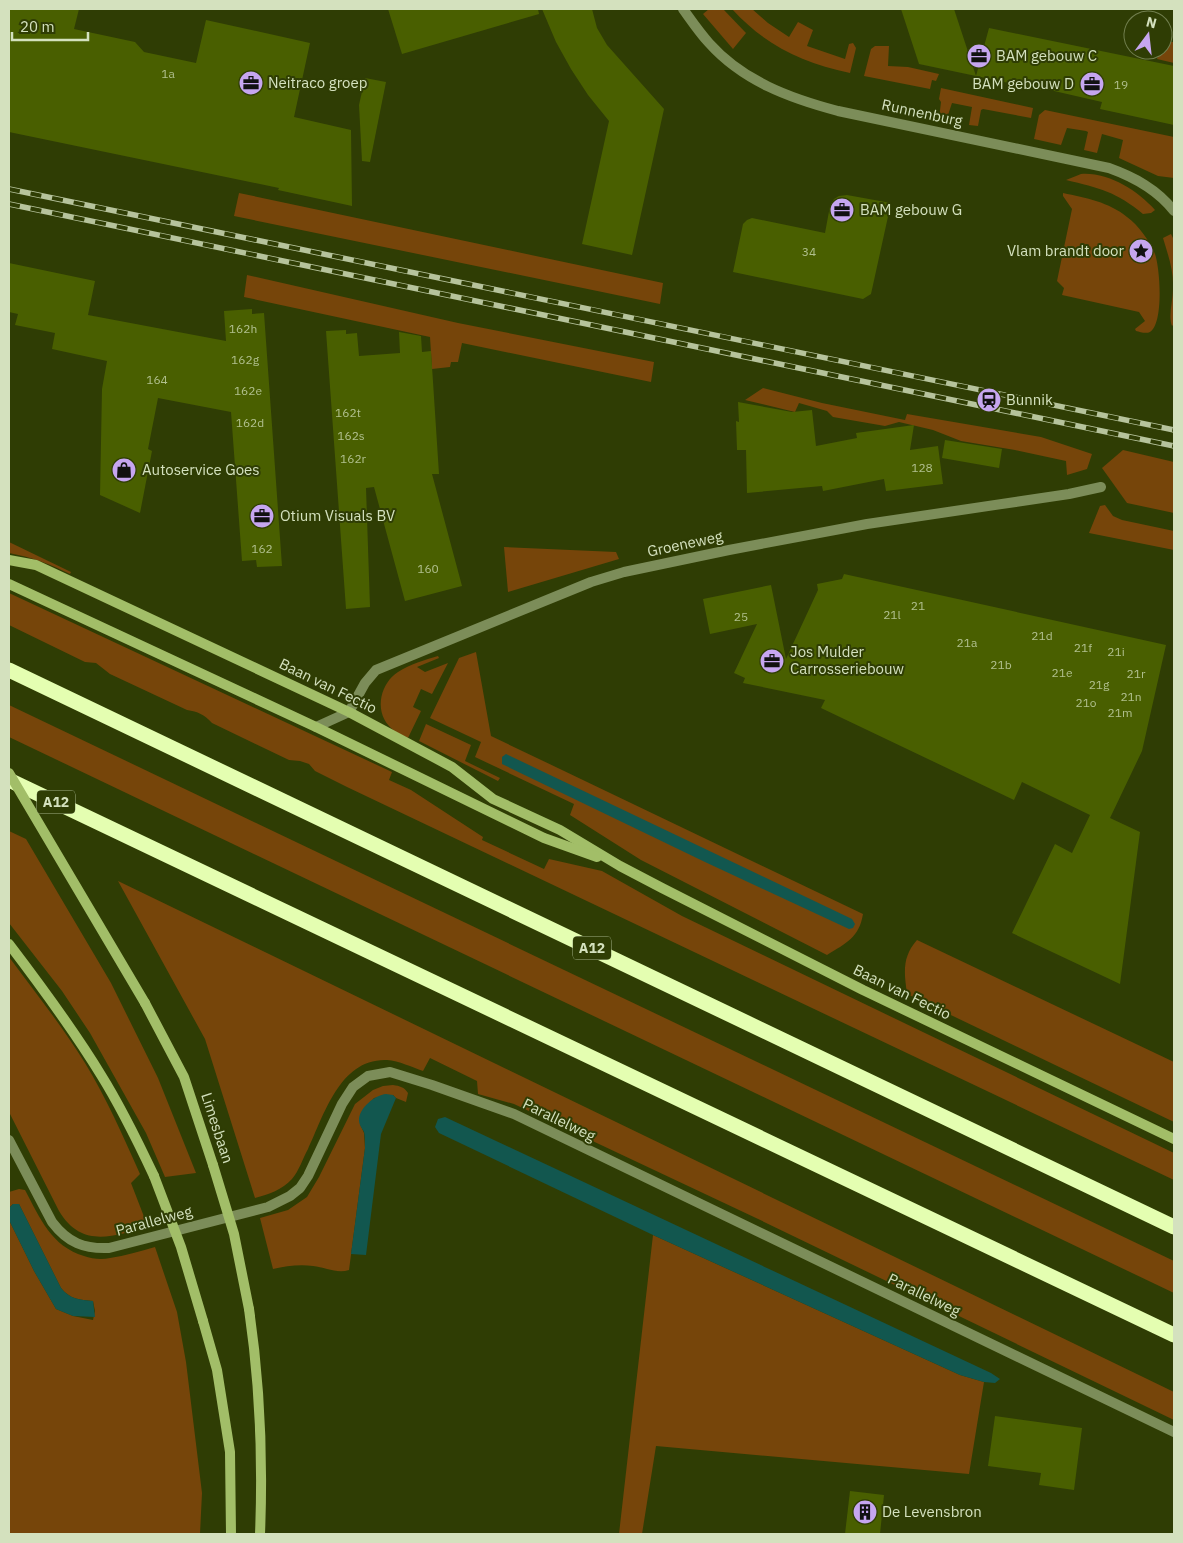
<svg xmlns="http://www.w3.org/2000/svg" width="1183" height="1543" viewBox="0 0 1183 1543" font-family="'IBM Plex Sans',sans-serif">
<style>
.green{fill:#76450a}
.water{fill:#12574f}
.building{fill:#495f00}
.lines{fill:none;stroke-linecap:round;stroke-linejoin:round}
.minor{stroke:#7c8d59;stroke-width:10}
.secondary{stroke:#a2be68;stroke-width:10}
.motorway{stroke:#e4feb1;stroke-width:15}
.rail-casing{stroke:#b6c39c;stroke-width:5.5}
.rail{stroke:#2f3d04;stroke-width:4;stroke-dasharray:11;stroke-linecap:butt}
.secondary-bridge{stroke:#a2be68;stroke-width:10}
.labels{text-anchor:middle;stroke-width:4;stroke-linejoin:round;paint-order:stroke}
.number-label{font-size:12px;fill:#b1c08e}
.shield{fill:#2f3d04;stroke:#a2b086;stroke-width:1}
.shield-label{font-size:14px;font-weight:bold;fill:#d4e1be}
.poi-label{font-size:15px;fill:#d4e1be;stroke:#2f3d04;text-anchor:start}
.street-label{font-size:15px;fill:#d4e1be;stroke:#2f3d04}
</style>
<rect width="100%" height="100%" fill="#2f3d04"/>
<!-- green -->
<g class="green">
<path d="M709,9H723L746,33L733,49L703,14Z"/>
<path d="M732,9H752L768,23L789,37L798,22L800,23L813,30L807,46L845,59L849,44L853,43L856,48L850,73C801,62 766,46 732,9Z"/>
<path d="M1163,42H1174V63L1157,59L1160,50H1163Z"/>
<path d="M875,46H889L888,66L908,67L939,74L936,81L932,80L930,89L864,76L871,49Z"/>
<path d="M941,88L1033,108L1031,118L983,109L981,110L978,126L969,125L972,107L952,103L946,121L939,119L941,102L939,99Z"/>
<path d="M1045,110L1174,137V178L1158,176L1119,158L1123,140L1102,134L1097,153L1084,150L1088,132L1086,131L1067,128L1061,145L1034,139L1039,115Z"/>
<path d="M1081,174C1108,172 1137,190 1155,210L1151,213L1143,214C1117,192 1099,188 1066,180Z"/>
<path d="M239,193L663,283L660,304L234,216Z"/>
<path d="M1063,193C1086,198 1109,202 1127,217C1139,226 1149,240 1155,254C1160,268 1164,323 1150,332C1146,334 1140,332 1136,331L1135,329L1145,321L1139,312L1062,295L1064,288L1057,281L1072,209L1063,196Z"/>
<path d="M1171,234L1174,240V324L1172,326C1168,315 1173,301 1173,289C1174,271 1168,255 1163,238Z"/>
<path d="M247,275L458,323L654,362L651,382L462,343L458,362H451L450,367L432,369L430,337L244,297Z"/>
<path d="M763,388L822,403L905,420L907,414L1041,437L1092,454L1087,469L1067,475L1066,461L1015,450L961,441L933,430L899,422L885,426L833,417L827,411L799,403L795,412L745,400Z"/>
<path d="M1123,450L1174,462V513L1127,503L1102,468Z"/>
<path d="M1105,505L1113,516L1122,520L1174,531V550L1089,533L1100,506Z"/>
<path d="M9,542L71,572L70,574C50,564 31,557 9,553Z"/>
<path d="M504,547L616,552L619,559L508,592Z"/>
<path d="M9,593L392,772L389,780L411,790L483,837L482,840L544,869L549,859L602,871L682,916L1174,1153V1180L347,787L315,771L309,764L300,761L289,760L212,723C204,714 198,712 187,710L110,674L96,663L85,662L9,625Z"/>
<path d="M476,652L491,736L863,914C859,938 846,943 827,955L641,860L570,815L574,804L475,757L481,742L430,718L459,658Z"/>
<path d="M438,656L439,658L417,667L425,672L448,663L432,694L421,689L413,707L421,711L408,738C402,735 394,732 389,726C374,709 381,683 398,672C410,664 425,660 438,656Z"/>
<path d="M9,705L1174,1261V1293L9,737Z"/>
<path d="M426,724L471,745L465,761L500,778L498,781L419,741Z"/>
<path d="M9,831L26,839L111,983L158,1078L196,1173L165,1177L146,1133L90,1033L62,991L9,923Z"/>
<path d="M118,881L1174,1392V1420L756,1218L514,1104L478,1094L477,1081L430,1058L423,1071C412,1067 399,1061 387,1060C340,1058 324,1115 308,1149C303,1158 299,1171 292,1179C282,1190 269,1194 255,1198L205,1039Z"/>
<path d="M917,940L1174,1062V1122L907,994C904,972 902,957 917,940Z"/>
<path d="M9,957C35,992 62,1026 85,1063C107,1099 123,1136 140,1174L131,1183L148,1227C113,1236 82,1249 59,1211L9,1112Z"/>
<path d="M393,1085C400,1086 404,1087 408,1093L406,1102L396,1098L393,1095L374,1098L361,1113L360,1124L364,1133L365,1148L349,1270C337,1274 325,1267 313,1266C300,1264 286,1266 273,1269L260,1218L288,1210L307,1197L319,1177L355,1104L373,1090L383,1086Z"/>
<path d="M19,1189L25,1190C40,1218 51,1246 84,1256C92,1259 102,1260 110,1258C125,1256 140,1251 155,1247L177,1312L186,1362L202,1493L200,1534H9V1220L34,1271L56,1309L73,1316L93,1320L95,1311L93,1301C79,1300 70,1299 61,1288L19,1204H13L9,1208V1192Z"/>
<path d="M653,1235L960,1375L984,1382L969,1474L656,1446L642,1534H619Z"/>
</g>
<!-- water -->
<g class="water">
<path d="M506,754L852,919L855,924L853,928L849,929L705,862L502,764V757Z"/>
<path d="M386,1094L393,1095L396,1098L381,1134L366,1255L351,1254L365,1148C365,1143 365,1136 364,1132C362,1128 359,1125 359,1120C359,1108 375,1095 386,1094Z"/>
<path d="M445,1117L991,1373L1000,1379L995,1383L984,1382L960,1375L653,1235L439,1133L435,1127L438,1119Z"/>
<path d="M13,1204H19L61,1288C70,1299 79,1300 93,1301L95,1317L73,1316L56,1309L34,1271L9,1220V1208Z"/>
</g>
<!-- building -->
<g class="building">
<path d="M9,9H79L74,29L135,42L144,52L196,63L206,20L310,43L294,117L351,130L352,206L278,190L279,188L9,132Z"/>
<path d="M388,9H538L539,14L402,54Z"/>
<path d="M542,9H592L597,28L607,45L664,109L632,255L582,244L609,121L588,95L571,69L556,42Z"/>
<path d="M901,9H954L976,76L919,64Z"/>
<path d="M989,28L1174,66V125L1100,109L1102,102L1041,88V90L976,76Z"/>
<path d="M365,78L386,82L370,162L362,161L359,105Z"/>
<path d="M847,195L891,203L871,294L863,299L733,272L743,224L747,220L752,218L825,233L830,206L834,199L839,196Z"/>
<path d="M9,263L95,281L88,315L226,341L224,311L252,309V314L264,313L282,566L257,567L256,560L242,561L231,412L158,398L148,449L152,451L140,513L100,495L102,389L107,361L52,349L55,333L15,325L18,314L9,312Z"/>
<path d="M346,330V334L357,333L359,356L400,353L399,332L421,336L422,352L431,351L439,474H432L462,586L405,601L374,487L366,488L370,607L346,609L326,331Z"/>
<path d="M738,402L792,412L812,410L816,446L857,438L856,433L914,425L910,450L938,446L943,484L886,491L884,479L823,491L822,486L747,493L746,450H737L736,421L739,422Z"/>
<path d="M945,440L1002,449L999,468L942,458Z"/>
<path d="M844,574L1166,645L1142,751L1110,818L1140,832L1120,984L1012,933L1055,844L1072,853L1090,815L1022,782L1014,800L821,708L825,700L743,683L745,678L734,673L757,624L710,634L703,599L771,585L786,659L818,590L817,584L842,579Z"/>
<path d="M995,1416L1082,1428L1074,1490L1039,1485L1041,1473L988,1466Z"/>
<path d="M850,1491L884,1495L880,1534H845Z"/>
</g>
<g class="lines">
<!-- minor -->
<g class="minor">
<path d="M683,9C691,20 699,32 709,43C743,81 789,98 838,111L1109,168C1134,177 1157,189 1174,211"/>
<path d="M316,727L349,712L365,683L376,670L591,582L624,572L729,550L867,524L1069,494L1101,487"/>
<path d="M9,1140L52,1222C68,1243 84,1249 109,1248L268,1207L290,1196L300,1188L308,1176L342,1104L353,1087L368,1076L390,1072L432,1085L514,1114L1174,1432"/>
</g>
<!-- secondary -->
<g class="secondary">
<path d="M9,560L36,565L349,712L452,767L493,799L560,830L620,866L662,888L863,990L1174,1139"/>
<path d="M9,584L316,727L544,838L597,857"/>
<path d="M9,944C41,986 73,1029 101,1075C121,1107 138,1142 154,1176"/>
<path d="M145,1003L184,1077L213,1165"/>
<path d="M249,1309C260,1384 263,1459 260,1534"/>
<path d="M203,1321L217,1370L230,1452L231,1534"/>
</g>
<!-- motorway -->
<g class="motorway">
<path d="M9,670L1174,1227"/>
<path d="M9,780L1174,1335"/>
</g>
<defs>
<g id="rail">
<path d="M9,189L1174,430"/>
<path d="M9,204L1174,446"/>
</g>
</defs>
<!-- rail casing -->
<use href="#rail" class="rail-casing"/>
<!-- rail -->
<use href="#rail" class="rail"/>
<!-- secondary-bridge -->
<g class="secondary-bridge">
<path d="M9,773L145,1003"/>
<path d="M213,1165L234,1234L249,1309"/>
<path d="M154,1176L181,1247L203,1321"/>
</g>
</g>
<!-- icons -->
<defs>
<symbol id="office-disc" viewBox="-11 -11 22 22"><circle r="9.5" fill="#c6a6f0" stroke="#2f3d04"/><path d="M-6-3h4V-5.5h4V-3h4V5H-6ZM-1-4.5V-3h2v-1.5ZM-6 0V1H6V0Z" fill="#111"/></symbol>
<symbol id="sight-disc" viewBox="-11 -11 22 22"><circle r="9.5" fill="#c6a6f0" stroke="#2f3d04"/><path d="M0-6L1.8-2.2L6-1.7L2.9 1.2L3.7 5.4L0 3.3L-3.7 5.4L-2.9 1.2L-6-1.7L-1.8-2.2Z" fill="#111"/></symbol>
<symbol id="station-disc" viewBox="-11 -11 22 22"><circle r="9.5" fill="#c6a6f0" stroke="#2f3d04"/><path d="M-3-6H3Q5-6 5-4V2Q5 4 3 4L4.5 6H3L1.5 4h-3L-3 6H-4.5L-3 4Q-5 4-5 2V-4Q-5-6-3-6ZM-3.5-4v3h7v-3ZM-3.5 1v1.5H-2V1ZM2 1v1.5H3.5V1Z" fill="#111"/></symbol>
<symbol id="shop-disc" viewBox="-11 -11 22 22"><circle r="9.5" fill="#c6a6f0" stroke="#2f3d04"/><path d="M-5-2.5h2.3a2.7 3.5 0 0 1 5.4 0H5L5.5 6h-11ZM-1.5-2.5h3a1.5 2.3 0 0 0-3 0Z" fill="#111"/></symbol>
<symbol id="building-disc" viewBox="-11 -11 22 22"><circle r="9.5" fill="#c6a6f0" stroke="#2f3d04"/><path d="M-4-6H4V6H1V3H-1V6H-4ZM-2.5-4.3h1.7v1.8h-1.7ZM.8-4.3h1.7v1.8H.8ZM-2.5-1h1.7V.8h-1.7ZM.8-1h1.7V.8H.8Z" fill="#111"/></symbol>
</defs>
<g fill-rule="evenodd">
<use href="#office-disc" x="965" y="42" width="28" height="28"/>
<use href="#office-disc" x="237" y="69" width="28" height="28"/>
<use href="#office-disc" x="1078" y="70" width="28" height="28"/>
<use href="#office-disc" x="828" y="196" width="28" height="28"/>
<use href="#sight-disc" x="1127" y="237" width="28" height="28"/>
<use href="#station-disc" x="975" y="386" width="28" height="28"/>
<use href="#shop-disc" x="110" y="456" width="28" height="28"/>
<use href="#office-disc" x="248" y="502" width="28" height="28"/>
<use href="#office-disc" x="758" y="647" width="28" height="28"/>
<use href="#building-disc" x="851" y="1498" width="28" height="28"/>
</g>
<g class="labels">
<!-- number labels -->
<g class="number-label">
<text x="168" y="78">1a</text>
<text x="1121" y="89">19</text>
<text x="809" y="256">34</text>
<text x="243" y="333">162h</text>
<text x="245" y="364">162g</text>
<text x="157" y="384">164</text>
<text x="248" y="395">162e</text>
<text x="348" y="417">162t</text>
<text x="250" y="427">162d</text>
<text x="351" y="440">162s</text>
<text x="353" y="463">162r</text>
<text x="922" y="472">128</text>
<text x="262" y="553">162</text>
<text x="428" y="573">160</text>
<text x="918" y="610">21</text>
<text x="892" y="619">21l</text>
<text x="741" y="621">25</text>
<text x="1042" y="640">21d</text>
<text x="967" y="647">21a</text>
<text x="1083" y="652">21f</text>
<text x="1116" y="656">21i</text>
<text x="1001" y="669">21b</text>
<text x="1062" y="677">21e</text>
<text x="1136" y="678">21r</text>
<text x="1099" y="689">21g</text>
<text x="1131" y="701">21n</text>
<text x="1086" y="707">21o</text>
<text x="1120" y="717">21m</text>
</g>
<!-- shield labels -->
<g class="shield">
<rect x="37" y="790.5" width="38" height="23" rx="4"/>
<rect x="573" y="936.5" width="38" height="23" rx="4"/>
</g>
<g class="shield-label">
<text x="56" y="807">A12</text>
<text x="592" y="953">A12</text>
</g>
<!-- poi labels -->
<g class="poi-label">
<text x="996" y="61">BAM gebouw C</text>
<text x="268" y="88">Neitraco groep</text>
<text x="1074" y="89" text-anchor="end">BAM gebouw D</text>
<text x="860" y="215">BAM gebouw G</text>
<text x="1124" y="256" text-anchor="end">Vlam brandt door</text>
<text x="1006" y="405">Bunnik</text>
<text x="142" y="475">Autoservice Goes</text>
<text x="280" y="521">Otium Visuals BV</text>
<text x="790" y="657">Jos Mulder<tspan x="790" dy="17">Carrosseriebouw</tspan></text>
<text x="882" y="1517">De Levensbron</text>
</g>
<!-- street labels -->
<g class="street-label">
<text transform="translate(922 113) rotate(12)" y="5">Runnenburg</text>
<text transform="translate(685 544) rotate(-12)" y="5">Groeneweg</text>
<text transform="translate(328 686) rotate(26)" y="5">Baan van Fectio</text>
<text transform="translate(902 992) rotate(26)" y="5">Baan van Fectio</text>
<text transform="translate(559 1120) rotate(26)" y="5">Parallelweg</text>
<text transform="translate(217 1128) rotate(72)" y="5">Limesbaan</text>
<text transform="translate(154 1221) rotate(-15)" y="5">Parallelweg</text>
<text transform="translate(924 1295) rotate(26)" y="5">Parallelweg</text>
</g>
</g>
<!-- border -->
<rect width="1183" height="1543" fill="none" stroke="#d4e1be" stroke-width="20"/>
<!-- north arrow -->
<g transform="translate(1148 35) rotate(15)"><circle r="24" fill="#2f3d04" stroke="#717f4e"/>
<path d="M0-4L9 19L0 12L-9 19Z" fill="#c6a6f0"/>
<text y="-8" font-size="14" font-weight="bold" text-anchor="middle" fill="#d4e1be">N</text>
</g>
<!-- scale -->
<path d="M12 32v8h76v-8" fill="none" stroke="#d4e1be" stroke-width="2.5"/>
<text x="20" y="32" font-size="15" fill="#d4e1be" stroke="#2f3d04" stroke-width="4" paint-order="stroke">20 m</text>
</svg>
